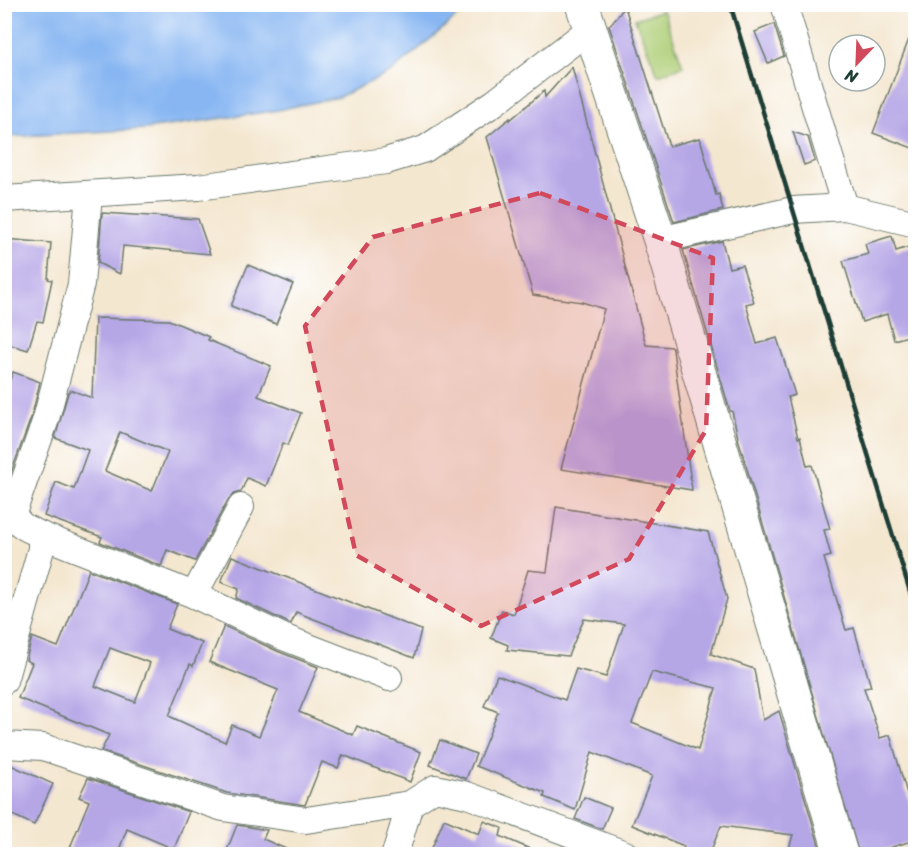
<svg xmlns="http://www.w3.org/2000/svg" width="920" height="859" viewBox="0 0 920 859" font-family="Sriracha,sans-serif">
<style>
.green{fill:#aece76;stroke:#668655;stroke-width:1.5}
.water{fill:#87b6f2;stroke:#537a93;stroke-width:1.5}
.building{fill:#b5a6e6;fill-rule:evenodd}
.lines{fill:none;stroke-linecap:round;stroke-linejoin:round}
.street-casing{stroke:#6a786b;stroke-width:28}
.secondary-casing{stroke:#6a786b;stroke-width:35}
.street{stroke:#fff;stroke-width:26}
.secondary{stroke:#fff;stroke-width:33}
.rail{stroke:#1f3d34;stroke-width:4.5}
.marked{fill:#d1495b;fill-opacity:0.2;stroke:#d1495b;stroke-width:4.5;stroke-dasharray:12 8;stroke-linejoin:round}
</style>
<rect width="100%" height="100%" fill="#fff"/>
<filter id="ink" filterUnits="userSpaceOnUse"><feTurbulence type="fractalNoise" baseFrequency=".0167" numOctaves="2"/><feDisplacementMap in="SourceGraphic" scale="12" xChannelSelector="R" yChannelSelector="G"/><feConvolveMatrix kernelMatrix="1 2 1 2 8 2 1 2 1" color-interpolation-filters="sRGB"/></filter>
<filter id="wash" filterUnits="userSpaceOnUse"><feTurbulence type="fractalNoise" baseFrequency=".008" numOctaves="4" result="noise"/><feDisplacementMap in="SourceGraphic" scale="24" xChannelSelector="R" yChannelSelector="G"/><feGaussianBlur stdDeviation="1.35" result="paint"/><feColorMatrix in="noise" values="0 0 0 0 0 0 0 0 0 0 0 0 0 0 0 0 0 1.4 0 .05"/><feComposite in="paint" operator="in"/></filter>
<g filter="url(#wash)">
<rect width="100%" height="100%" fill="#f4e7d0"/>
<!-- green -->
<path class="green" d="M663,10L683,66L658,75L635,19Z"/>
<!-- water -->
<path class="water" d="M5,4H464V5L459,15L391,72L339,97L273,111L146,129L5,137Z"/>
<g id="blocks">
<!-- building -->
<g class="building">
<path d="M625,7L669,146L700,138L716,195L719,194L723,210L674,222L609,26Z"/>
<path d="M774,24L784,56L768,63L755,32Z"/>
<path d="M914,26L915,27V149L873,133Z"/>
<path d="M572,67L646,345L672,347L673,350L692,490L561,469L604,309L582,302L533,295L487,137L510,118V120L544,91L545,97Z"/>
<path d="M793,132L808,137L815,161L804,165Z"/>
<path d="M102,213L198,219L210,254L123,246L120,274L98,263Z"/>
<path d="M892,236L896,251L915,245V334L894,340L887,314L862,322L843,261L868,254L865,244Z"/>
<path d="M4,239L51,243L48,279L52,280L43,322L37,321L28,350L4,343Z"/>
<path d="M722,241L729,268L742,265L754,302L746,304L757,344L777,338L795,395L788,397L798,438L800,437L807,466L812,465L830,529L824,530L831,556L824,558L846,630L854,628L871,687L864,688L880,738L890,735L915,821V840L879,851V855H859L738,438L732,411H730L683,250Z"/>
<path d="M248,265L293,284L276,324L231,306Z"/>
<path d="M95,318L169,320L209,337L208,340L271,366L258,396L301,413L288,445L283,443L266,486L247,478L241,492L234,494L228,500L195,561L167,550L161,566L100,542L102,537L44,516L56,482L74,489L88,450L55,438L68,393L71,390L92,398ZM120,432L168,452L152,491L105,471Z"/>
<path d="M13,372L40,382L32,415L4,492V394Z"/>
<path d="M556,507L708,532L727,599L711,654L754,669L763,720L779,711L822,855H787L793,835L721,826L709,855H681L684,846L632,825L652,776L592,752L575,810L544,797L545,793L476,766L498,712L484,706L497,675L565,700L576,669L606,677L624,624L584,619L568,656L507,650L508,645L491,638L502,610L514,614L528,570L547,572ZM652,672L716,688L698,750L632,723Z"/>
<path d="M232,556L421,630L414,658L296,612L291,624L236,598L239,589L221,582Z"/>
<path d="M89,570L177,604L167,629L202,643L193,666L190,664L169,716L225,742L232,725L259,736L278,690L209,662L224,626L277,651L318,667L299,712L353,735L357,726L421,752L410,782L343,755L338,768L322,762L305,805L227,793L101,751L109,735L18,698L32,663L26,660L32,637L58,647ZM110,648L150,663L135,702L95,686Z"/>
<path d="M440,740L476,754L466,779L430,765Z"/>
<path d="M4,762L53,784L34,825L4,811Z"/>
<path d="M88,778L189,812L174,849L127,829L117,855H67L89,801L79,797Z"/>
<path d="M584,797L611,808L602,829L575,819Z"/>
<path d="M444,819L479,834L484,821L502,828L500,836L544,855H429Z"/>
<path d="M237,825L267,830L263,839L300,855H225Z"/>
<path d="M562,847L583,855H559Z"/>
</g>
</g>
</g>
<g filter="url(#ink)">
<use href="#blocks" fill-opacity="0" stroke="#6a786b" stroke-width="1.5"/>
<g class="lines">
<defs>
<g id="street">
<path d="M784,4L845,207"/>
<path d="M89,195L81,284L46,419L14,510C14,525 29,529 41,535L194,595L283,637L389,678"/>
<path d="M4,199L198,187L386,161L425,149L494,103L590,29"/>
<path d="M660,240L793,210L845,207L916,224"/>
<path d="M194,595L241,507"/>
<path d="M4,681L41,549V535"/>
<path d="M4,745L43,747L223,808L306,820L410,804L435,788L467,795L625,854"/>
<path d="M395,854L410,804"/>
</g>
<path id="secondary" d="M582,4L660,240L841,854"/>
</defs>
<!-- street casing -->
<use href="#street" class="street-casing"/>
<!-- secondary casing -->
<use href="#secondary" class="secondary-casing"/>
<!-- street -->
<use href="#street" class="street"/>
<!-- secondary -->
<use href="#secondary" class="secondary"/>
<!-- rail -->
<path class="rail" d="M730,4L916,611"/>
</g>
</g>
<!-- marked area -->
<path class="marked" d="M540,193L713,258L706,430L629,559L481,626L356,555L305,326L373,237Z"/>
<!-- margin -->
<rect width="920" height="859" fill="none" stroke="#fff" stroke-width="24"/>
<!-- north arrow -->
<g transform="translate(857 63) rotate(203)"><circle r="28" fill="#ffffff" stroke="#a5b1ae" stroke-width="1.5"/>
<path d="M0-4.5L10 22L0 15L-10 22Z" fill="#d1495b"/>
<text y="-9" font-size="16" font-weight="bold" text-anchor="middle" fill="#1f3d34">N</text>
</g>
</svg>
